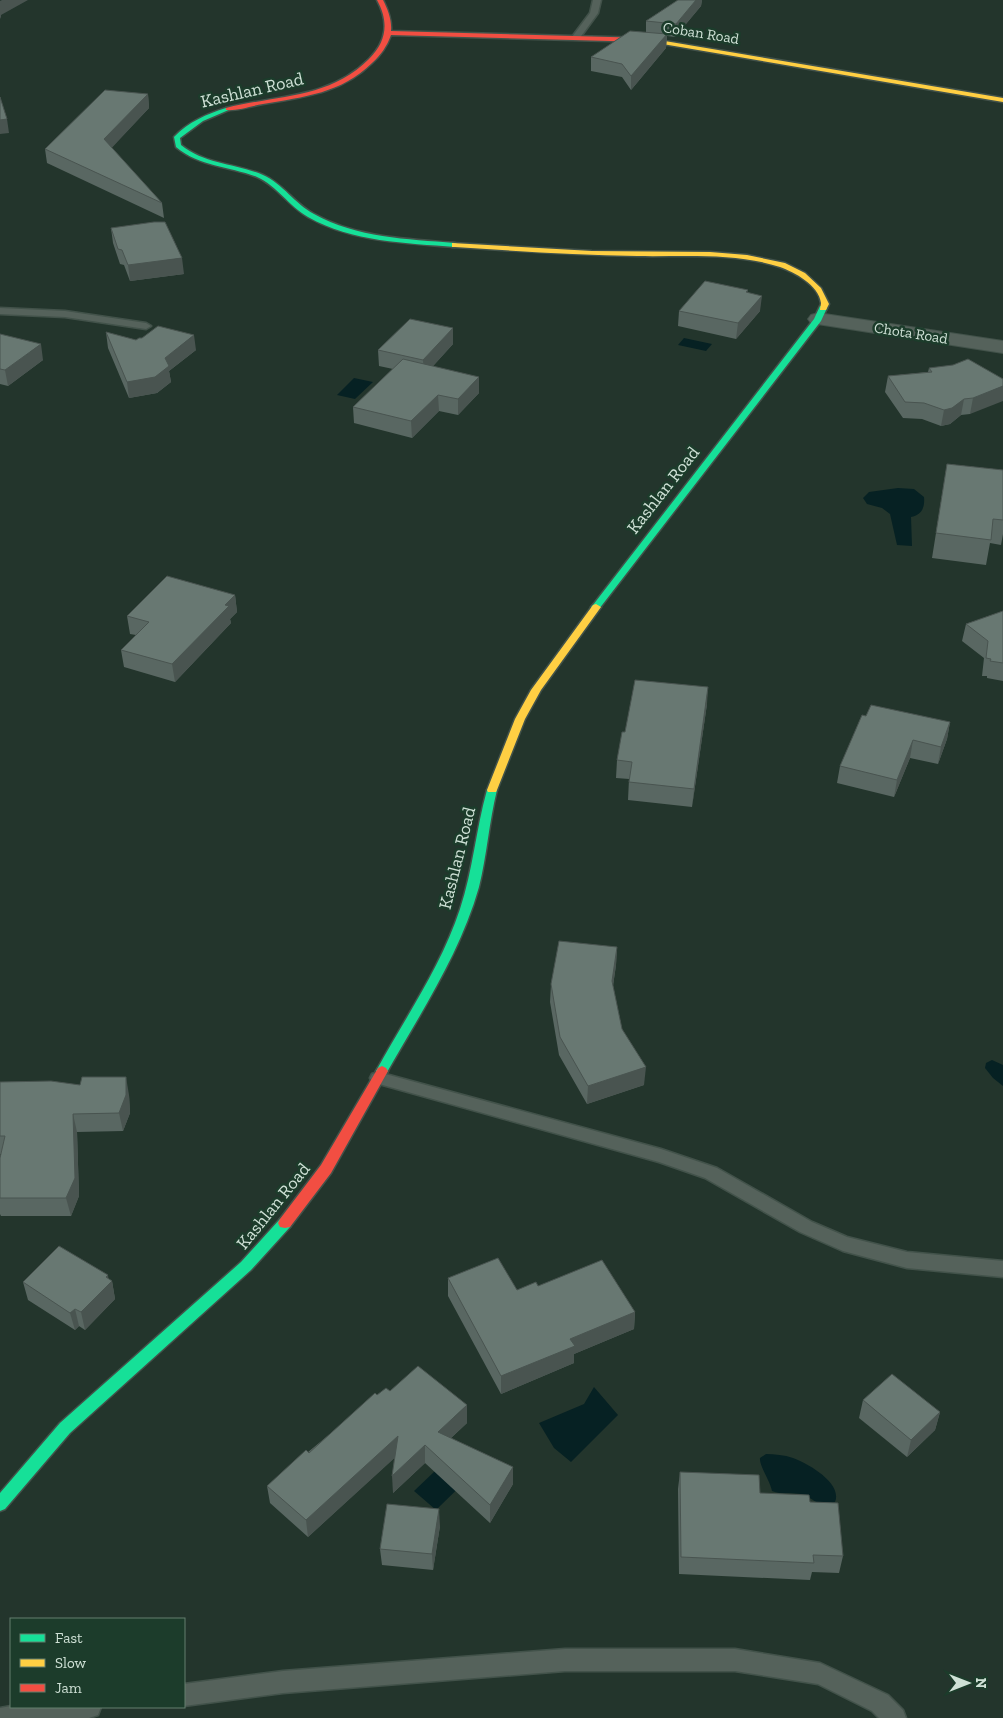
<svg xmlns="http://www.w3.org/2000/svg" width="1003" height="1718" viewBox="0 0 1003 1718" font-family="'Zilla Slab',serif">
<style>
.water{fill:#062123}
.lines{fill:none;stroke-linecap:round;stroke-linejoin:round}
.lane-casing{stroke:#42524a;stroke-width:3}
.street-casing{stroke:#42524a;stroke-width:2}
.fast-casing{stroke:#42524a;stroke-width:3}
.slow-casing{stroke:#42524a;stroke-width:3}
.jam-casing{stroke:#42524a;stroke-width:3}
.lane{fill:#55625b;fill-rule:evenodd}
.street{fill:#55625b;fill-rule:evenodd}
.fast{fill:#16e098;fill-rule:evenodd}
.slow{fill:#ffcf43;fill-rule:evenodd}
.jam{fill:#f24e42;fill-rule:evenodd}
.wall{fill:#596762}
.shaded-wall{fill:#495450}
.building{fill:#687872;stroke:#495450}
.labels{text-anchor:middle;stroke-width:5;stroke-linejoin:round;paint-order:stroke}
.far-street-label{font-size:15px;fill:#cfe1d6;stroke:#1c3c2b}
.street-label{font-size:18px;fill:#cfe1d6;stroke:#1c3c2b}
</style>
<rect width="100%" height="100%" fill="#23352c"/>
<!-- water -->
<g class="water">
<path d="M684,338L712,344L706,351L678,345Z"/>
<path d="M354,378L373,382L355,399L337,395Z"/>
<path d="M898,488L914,489L924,497C925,507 922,515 911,517L912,546L897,545L890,514L882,508L867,504L863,498L869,492Z"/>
<path d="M992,1060L1003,1065V1086L993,1078L985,1068L986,1063Z"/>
<path d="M594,1387L618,1415L571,1462L554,1448L539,1423L584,1404Z"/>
<path d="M458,1449L480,1467L436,1510L414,1491Z"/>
<path d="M766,1454C775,1454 784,1455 793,1458C807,1463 843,1483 835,1502C817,1510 816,1498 801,1494C791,1492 782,1495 772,1491C770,1480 759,1466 760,1458Z"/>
</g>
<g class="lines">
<defs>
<g id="lane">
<path d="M593,0H601L598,13L579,39H573L572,37L590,13Z"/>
<path d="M0,308L65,311L146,323L151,326L146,329L65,317L0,314Z"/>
<path d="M378,1072L661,1149L717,1168L812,1222L847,1237L907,1252L1003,1261V1277L907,1268L843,1251L800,1232L705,1178L659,1162L372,1082L370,1078L372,1074Z"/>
<path d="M565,1649H735L820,1663L888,1695L903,1710L906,1718H879L872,1711L818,1684L735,1671H565L283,1693L184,1706V1684L283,1671Z"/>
<path d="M11,1706V1707H101L98,1715L89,1718H0V1708Z"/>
</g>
<path id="street" d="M818,313L1003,341V353L811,323L808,319L811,315Z"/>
<g id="fast">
<path d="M226,108L231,109L203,121L180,138L181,145C206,165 235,163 263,175C283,184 295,204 314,214C357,238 407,239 455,243L459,245L455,247C406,243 352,242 308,217C289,206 277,186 257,177C229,166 200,167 176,147L174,137C188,122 207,114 226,108Z"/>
<path d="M820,306L827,308L821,321L599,609H593L591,607L593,605L814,319Z"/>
<path d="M492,787L497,790C489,822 487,855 479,887C460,954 420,1014 386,1074H378L376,1071C405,1018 441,967 460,909C473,870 476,829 487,790Z"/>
<path d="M285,1218L290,1219L292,1223L290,1227L251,1270L70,1433L5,1509L0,1511V1493L60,1423L241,1262L280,1219Z"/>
</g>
<g id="slow">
<path d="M647,38L1003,98V102L645,41V39Z"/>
<path d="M452,243L592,251L710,252L747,255L785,263L805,273L821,288L829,304L826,310H820C820,307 821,305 821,303C819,285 794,272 780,267C734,252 684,257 637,256C576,255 515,251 455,247H452Z"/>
<path d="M596,604L601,607L541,690L525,719L497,790L496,792H488L487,790L515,719L531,690L593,605Z"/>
</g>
<g id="jam">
<path d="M377,0H383C388,10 392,20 391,31L647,38L650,40L647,42L391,35C387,46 381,55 372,63C342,93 304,97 263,104C251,106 237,111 226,110V108C277,95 329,99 369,59C387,41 389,22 377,0Z"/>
<path d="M382,1066L386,1068L388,1071L331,1173L290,1227L285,1228L280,1227L278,1223L280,1219L321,1165L378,1068Z"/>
</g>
</defs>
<!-- lane casing -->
<use href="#lane" class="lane-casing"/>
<!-- street casing -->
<use href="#street" class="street-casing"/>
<!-- fast casing -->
<use href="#fast" class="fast-casing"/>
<!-- slow casing -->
<use href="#slow" class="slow-casing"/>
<!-- jam casing -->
<use href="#jam" class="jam-casing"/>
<!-- lane -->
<use href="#lane" class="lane"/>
<!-- street -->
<use href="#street" class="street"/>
<!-- fast -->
<use href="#fast" class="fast"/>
<!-- slow -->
<use href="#slow" class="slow"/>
<!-- jam -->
<use href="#jam" class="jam"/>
</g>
<!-- wall -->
<g class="wall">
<path d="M678,0H702L701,6L675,37L667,36L666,48L631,90L622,77L591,71V57L646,33V21Z"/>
<path d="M148,94L149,108L111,148L162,203L164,218L47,163L45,149Z"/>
<path d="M111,228L184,274L130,281L124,265L120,264L113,243Z"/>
<path d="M748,290L747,293L760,311L736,339L678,326L679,311Z"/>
<path d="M453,328V344L433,366L479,393L458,415L439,411L412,438L354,423L353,407L393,369L379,366L378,350Z"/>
<path d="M106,332L136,340L196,350L169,371L171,382L157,393L129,398L108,348Z"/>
<path d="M0,334L43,360L8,386L0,384Z"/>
<path d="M929,368L1003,379L970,414L961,415L950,424L941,426L922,419L903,418L885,392L888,376L928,372Z"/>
<path d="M947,464L1003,470V534L1001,545L990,543L986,565L932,558Z"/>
<path d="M235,595L237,612L230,619L231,623L175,682L124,667L121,650L136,635L130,634L127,616Z"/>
<path d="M1003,611V681L987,678V676H982L984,658L962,641L966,624Z"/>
<path d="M707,704L692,807L628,800L629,779L616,778L617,760L625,732Z"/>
<path d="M866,716L950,722L947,739L938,764L910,758L894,797L837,783L840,766Z"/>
<path d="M617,947L616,965L613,986L622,1029L644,1085L587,1104L559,1055L550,1002L551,984Z"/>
<path d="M0,1082L129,1095L130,1113L123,1131L77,1132L79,1196L71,1216H1L0,1214V1158L1,1154H0Z"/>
<path d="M448,1278L517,1290L538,1286L635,1312L634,1329L574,1354V1363L501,1394L448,1296Z"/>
<path d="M108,1279L112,1281L115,1299L85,1330L79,1326L75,1330L28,1300L23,1282Z"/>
<path d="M390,1391L467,1423L451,1438L513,1484L490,1523L425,1463L393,1493L394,1458L308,1537L270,1503L267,1486L377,1395Z"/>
<path d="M863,1400L940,1412L935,1430L907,1457L859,1418Z"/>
<path d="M680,1472L760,1493L810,1502L843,1556L839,1573L812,1572L810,1580L679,1574L678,1489Z"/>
<path d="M440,1526L433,1570L382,1565L380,1549Z"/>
</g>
<!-- shaded-wall -->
<g class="shaded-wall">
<path d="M2,0H28L1,15V17L0,19V1Z"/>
<path d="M696,0H702L701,6L675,37L676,24Z"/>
<path d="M667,34L666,48L631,90V76Z"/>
<path d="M148,94L149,108L106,154L104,139Z"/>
<path d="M7,119L9,133L0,134V120Z"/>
<path d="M182,258L184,274L130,281L128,265Z"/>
<path d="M762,296L760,311L736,339L738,323Z"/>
<path d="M453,328V344L424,376L423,360Z"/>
<path d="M194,335L196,350L169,371L171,382L157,393L129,398L127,382L165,358Z"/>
<path d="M41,344L43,360L8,386L5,370Z"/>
<path d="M479,377V393L458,415V399Z"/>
<path d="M1003,386V401L970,414L973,398Z"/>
<path d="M438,395L439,411L412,438L411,421Z"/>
<path d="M964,399L961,415L950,424L941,426L944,410Z"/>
<path d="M235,595L237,612L230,619L231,623L175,682L172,664L225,605Z"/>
<path d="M708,687L707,704L692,807L694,789Z"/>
<path d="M950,722L947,739L938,764L941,747Z"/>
<path d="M913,740L910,758L894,797L897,780Z"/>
<path d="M617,947L616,965L611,999L612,981Z"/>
<path d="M646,1067L644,1085L587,1104L588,1086Z"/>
<path d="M126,1077L129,1095L130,1113L123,1131L119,1113Z"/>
<path d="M73,1114L77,1132L79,1196L71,1216L66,1198Z"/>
<path d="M108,1275L109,1283L112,1281L115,1299L85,1330L81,1312Z"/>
<path d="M75,1309L79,1326L75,1330L70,1313Z"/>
<path d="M635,1312L634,1329L574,1354V1363L501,1394V1376L570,1339Z"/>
<path d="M467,1405V1423L439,1449L438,1432Z"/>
<path d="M940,1412L935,1430L907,1457L911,1440Z"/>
<path d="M398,1436L399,1454L308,1537L306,1520Z"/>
<path d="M425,1445V1463L393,1493L392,1476Z"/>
<path d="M513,1467V1484L490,1523V1505Z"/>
<path d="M439,1509L440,1526L433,1570L432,1554Z"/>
</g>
<!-- building -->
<g class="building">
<path d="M678,0H696L676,24L646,21Z"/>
<path d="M630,31L667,34L631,76L622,64L591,57Z"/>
<path d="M105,90L148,94L104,139L162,203L45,149Z"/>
<path d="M0,97L7,119L0,120Z"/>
<path d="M154,222H165L182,258L128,265L122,250L118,249L111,228Z"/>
<path d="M705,281L748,290L746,292L762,296L738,323L679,311Z"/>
<path d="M410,319L453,328L423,360L378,350Z"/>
<path d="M158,326L194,335L165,358L169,366L155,377L127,382L106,332L136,340L139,338H142Z"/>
<path d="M0,334L41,344L5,370L0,369Z"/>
<path d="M403,359L479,377L458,399L438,395L411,421L353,407Z"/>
<path d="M968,359L1003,379V386L973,398L964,399L952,408L944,410L924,403L905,402L888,376L932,372L929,368L953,365Z"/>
<path d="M947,464L1003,470V520L993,519L991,540L936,533Z"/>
<path d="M167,576L235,595L225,605L229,606L172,664L121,650L149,622L127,616Z"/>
<path d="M1003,611V663L990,661L991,659L986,658L988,641L966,624Z"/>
<path d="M635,680L708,687L694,789L629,782L632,762L617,760L622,732H625Z"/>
<path d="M871,705L950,722L941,747L913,740L897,780L840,766L862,715L866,716Z"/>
<path d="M559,941L617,947L612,981L622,1029L646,1067L588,1086L560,1037L551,984Z"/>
<path d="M82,1077H126V1095L119,1113L73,1114L75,1178L66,1198H0V1158L5,1136H0V1082L51,1081L80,1085Z"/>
<path d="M59,1246L108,1275L106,1277L112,1281L81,1312L75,1309L70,1313L23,1282Z"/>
<path d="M498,1258L517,1290L536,1282L538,1286L602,1260L635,1312L570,1339L575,1346L501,1376L448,1278Z"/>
<path d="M418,1366L467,1405L438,1432L513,1467L490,1505L425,1445L392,1476L398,1436L306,1520L267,1486L306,1450L309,1453L375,1393L377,1395L386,1388L390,1391Z"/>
<path d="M892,1374L940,1412L911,1440L863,1400Z"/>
<path d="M680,1472L759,1475L760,1493L809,1495L810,1502L838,1503L843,1556L813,1555L814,1563L681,1557Z"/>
<path d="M387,1504L439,1509L432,1554L380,1549Z"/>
</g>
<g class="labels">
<!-- far-street labels -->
<g class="far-street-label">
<text transform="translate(701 33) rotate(9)" y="5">Coban Road</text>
<text transform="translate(911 333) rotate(9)" y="5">Chota Road</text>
</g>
<!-- street labels -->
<g class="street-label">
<text transform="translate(252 90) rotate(-13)" y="6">Kashlan Road</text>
<text transform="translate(663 490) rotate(-52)" y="6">Kashlan Road</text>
<text transform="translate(457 858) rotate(-76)" y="6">Kashlan Road</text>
<text transform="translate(273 1206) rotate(-51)" y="6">Kashlan Road</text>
</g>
</g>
<!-- legend -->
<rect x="10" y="1618" width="175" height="90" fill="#1c3c2b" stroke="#647e6f"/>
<rect x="20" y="1634" width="25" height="8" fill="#16e098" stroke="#647e6f"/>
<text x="55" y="1643" font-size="15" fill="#cfe1d6">Fast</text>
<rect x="20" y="1659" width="25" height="8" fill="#ffcf43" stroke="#647e6f"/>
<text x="55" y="1668" font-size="15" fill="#cfe1d6">Slow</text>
<rect x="20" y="1684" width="25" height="8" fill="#f24e42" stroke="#647e6f"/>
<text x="55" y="1693" font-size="15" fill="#cfe1d6">Jam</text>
<!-- north arrow -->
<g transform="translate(968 1683) rotate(90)" stroke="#1c3c2b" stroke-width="4" paint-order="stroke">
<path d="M0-4L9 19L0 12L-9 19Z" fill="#cfe1d6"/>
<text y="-8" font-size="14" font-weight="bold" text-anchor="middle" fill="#cfe1d6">N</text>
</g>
</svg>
